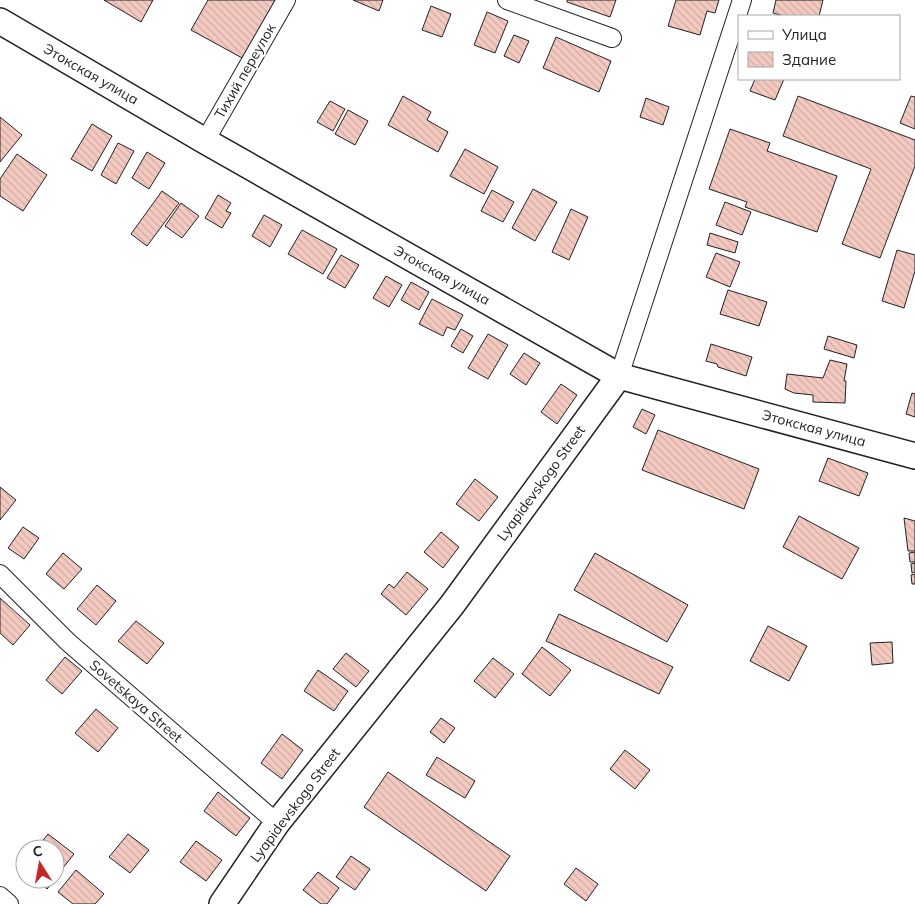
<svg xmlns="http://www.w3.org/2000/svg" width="915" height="904" viewBox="0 0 915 904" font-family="Mulish,sans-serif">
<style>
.building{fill:url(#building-back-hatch);stroke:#222}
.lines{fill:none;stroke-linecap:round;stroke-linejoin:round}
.street-casing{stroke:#222;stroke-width:20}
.secondary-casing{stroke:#222;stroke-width:28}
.street{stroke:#fff;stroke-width:18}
.secondary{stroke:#fff;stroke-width:25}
.labels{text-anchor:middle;stroke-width:4;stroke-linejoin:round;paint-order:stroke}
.street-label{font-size:14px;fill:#222;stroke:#fff}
</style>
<defs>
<pattern id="building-back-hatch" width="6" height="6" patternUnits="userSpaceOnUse" patternTransform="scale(1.25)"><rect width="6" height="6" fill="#f3c9c0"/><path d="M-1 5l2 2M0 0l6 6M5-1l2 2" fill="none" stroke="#d0aca5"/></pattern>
</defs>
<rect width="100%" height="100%" fill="#fff"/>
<!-- building -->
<g class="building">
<path d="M104,0H153L141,22Z"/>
<path d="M208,0H276L244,59L191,30Z"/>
<path d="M353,0H383L379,11Z"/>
<path d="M567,0H616L610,17L567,2Z"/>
<path d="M676,0H719L715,13L707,11L700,35L668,26Z"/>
<path d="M776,0H823L819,16H784L773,13Z"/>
<path d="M431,6L451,14L442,37L422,30Z"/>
<path d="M487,12L508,21L495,53L474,45Z"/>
<path d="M514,35L529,41L519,63L504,56Z"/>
<path d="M556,37L611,61L599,92L543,68Z"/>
<path d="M755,79H784L775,100L750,91Z"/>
<path d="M403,96L431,112L427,120L448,132L438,152L388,125Z"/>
<path d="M798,96L915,140V166L880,258L842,244L871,169L783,136Z"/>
<path d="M911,96L915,97V129L900,123Z"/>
<path d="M646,98L669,107L663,125L640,117Z"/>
<path d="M330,101L345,109L333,131L317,122Z"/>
<path d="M348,110L368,121L355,145L335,134Z"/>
<path d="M0,117L22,135L0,162Z"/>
<path d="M92,124L112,136L92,171L71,159Z"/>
<path d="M730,129L770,143L767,151L837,176L817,232L745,207L747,202L709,189Z"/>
<path d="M118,143L134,151L116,184L101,175Z"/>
<path d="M465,149L498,167L484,194L450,176Z"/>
<path d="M147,152L165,163L149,189L132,178Z"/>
<path d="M17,154L47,175L23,211L0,196V179Z"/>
<path d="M533,189L557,202L535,241L512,228Z"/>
<path d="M492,190L514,202L503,222L481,211Z"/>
<path d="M162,191L179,203L147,246L131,234Z"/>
<path d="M218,195L231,203L226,211L231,213L222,228L205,218Z"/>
<path d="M725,202L751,212L742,235L716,225Z"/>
<path d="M181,203L199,216L182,238L165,226Z"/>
<path d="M571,209L588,217L569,260L552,252Z"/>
<path d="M264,215L282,225L270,247L252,236Z"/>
<path d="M302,230L337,249L323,274L288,254Z"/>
<path d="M710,233L738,242L735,253L707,245Z"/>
<path d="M897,250L915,255V271L904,308L882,301Z"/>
<path d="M716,253L740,262L730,287L706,277Z"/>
<path d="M341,255L359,265L345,288L327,278Z"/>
<path d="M386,276L402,285L389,307L373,298Z"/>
<path d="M411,282L429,292L419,310L401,300Z"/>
<path d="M728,290L767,302L759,326L720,314Z"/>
<path d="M432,299L463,315L455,330L447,327L443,336L419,324Z"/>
<path d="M461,329L473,336L463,353L451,346Z"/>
<path d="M488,334L508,345L488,379L468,368Z"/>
<path d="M828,336L857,345L854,358L824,349Z"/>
<path d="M711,344L752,357L746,376L718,367L717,364L706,361Z"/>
<path d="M524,353L540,363L526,385L510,374Z"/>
<path d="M830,360L847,364L844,381H846L845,403L813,402V395L794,393L785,389L787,374L823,378Z"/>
<path d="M561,384L577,395L557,424L541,412Z"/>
<path d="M912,393L915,394V417L906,414Z"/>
<path d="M642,409L655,415L646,434L633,427Z"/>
<path d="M658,430L759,469L744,509L642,470Z"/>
<path d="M828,458L868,473L859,496L819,481Z"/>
<path d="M475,479L498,497L479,521L456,504Z"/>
<path d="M0,487L16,500L0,520Z"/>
<path d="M799,516L859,548L842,579L783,547Z"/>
<path d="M904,518L915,521V551H908Z"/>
<path d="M23,527L39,538L24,559L8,548Z"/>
<path d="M441,532L459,547L443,568L424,552Z"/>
<path d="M915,552V562H910L909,553Z"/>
<path d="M63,553L82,569L64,589L46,574Z"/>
<path d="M595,553L688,605L667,642L574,590Z"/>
<path d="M915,563V572L912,573L911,564Z"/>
<path d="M407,572L428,589L406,615L381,594L389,584L394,588Z"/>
<path d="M915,574V584H912L911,575Z"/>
<path d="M97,585L116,601L96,625L77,609Z"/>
<path d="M0,598L30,625L13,645L0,633Z"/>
<path d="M559,614L673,667L659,694L546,641Z"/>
<path d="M136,621L164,643L147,664L118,641Z"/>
<path d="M768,626L807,646L789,681L750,661Z"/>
<path d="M892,642L893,663L872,665L870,643Z"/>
<path d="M542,647L571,670L550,696L522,674Z"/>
<path d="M346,653L369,671L356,687L333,669Z"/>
<path d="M65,657L82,671L62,694L46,680Z"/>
<path d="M493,658L514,674L495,698L474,681Z"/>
<path d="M318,670L348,691L334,711L304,691Z"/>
<path d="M96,709L118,728L98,752L75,733Z"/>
<path d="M441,718L455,728L444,743L430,732Z"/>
<path d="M282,734L303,750L282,779L261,763Z"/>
<path d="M625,750L650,770L635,789L610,769Z"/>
<path d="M437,757L475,781L465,798L426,775Z"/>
<path d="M388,772L510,856L486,891L364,807Z"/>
<path d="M218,792L250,818L236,836L204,811Z"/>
<path d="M48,834L74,854L55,878V849H36Z"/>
<path d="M128,834L149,850L130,873L109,857Z"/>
<path d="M196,841L222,860L206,881L180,862Z"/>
<path d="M351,856L370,869L355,890L336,877Z"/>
<path d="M576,868L598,884L586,901L564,884Z"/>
<path d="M76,870L104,894L95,904H73L58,892Z"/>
<path d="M318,872L339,888L327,904H321L303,890Z"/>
<path d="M35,879H55L47,889Z"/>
</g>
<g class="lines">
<defs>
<g id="street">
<path d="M507,0L612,38"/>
<path d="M205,141L286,0"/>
<path d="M619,376L742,0"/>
<path d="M0,574L68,642L277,823"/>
<path d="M0,896L9,904"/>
</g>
<g id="secondary">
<path d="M0,21L205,141L619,376L915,456"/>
<path d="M222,904L277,823L452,605L619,376"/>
</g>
</defs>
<!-- street casing -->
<use href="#street" class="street-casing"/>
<!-- secondary casing -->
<use href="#secondary" class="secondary-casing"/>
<!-- street -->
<use href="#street" class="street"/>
<!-- secondary -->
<use href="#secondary" class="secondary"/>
</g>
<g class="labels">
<!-- street labels -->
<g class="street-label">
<text transform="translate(245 71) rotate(-60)" y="5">Тихий переулок</text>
<text transform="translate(91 74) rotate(30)" y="5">Этокская улица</text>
<text transform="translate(442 275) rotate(29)" y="5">Этокская улица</text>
<text transform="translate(814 428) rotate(15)" y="5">Этокская улица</text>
<text transform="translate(541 483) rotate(-54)" y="5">Lyapidevskogo Street</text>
<text transform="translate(136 701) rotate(41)" y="5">Sovetskaya Street</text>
<text transform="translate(295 805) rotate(-53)" y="5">Lyapidevskogo Street</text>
</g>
</g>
<!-- legend -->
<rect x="738" y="15" width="162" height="65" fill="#ffffff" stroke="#a7a7a7"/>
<rect x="748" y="31" width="25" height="8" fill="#ffffff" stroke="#a7a7a7"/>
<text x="782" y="40" font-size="15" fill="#222222">Улица</text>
<rect x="748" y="52" width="25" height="15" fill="url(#building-back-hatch)" stroke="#a7a7a7"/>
<text x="782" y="65" font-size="15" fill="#222222">Здание</text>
<!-- north arrow -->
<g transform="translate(40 864) rotate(349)"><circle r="24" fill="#ffffff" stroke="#a7a7a7"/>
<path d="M0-4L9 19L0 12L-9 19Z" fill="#c62828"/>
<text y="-8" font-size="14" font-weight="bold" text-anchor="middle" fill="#222222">С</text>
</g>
</svg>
